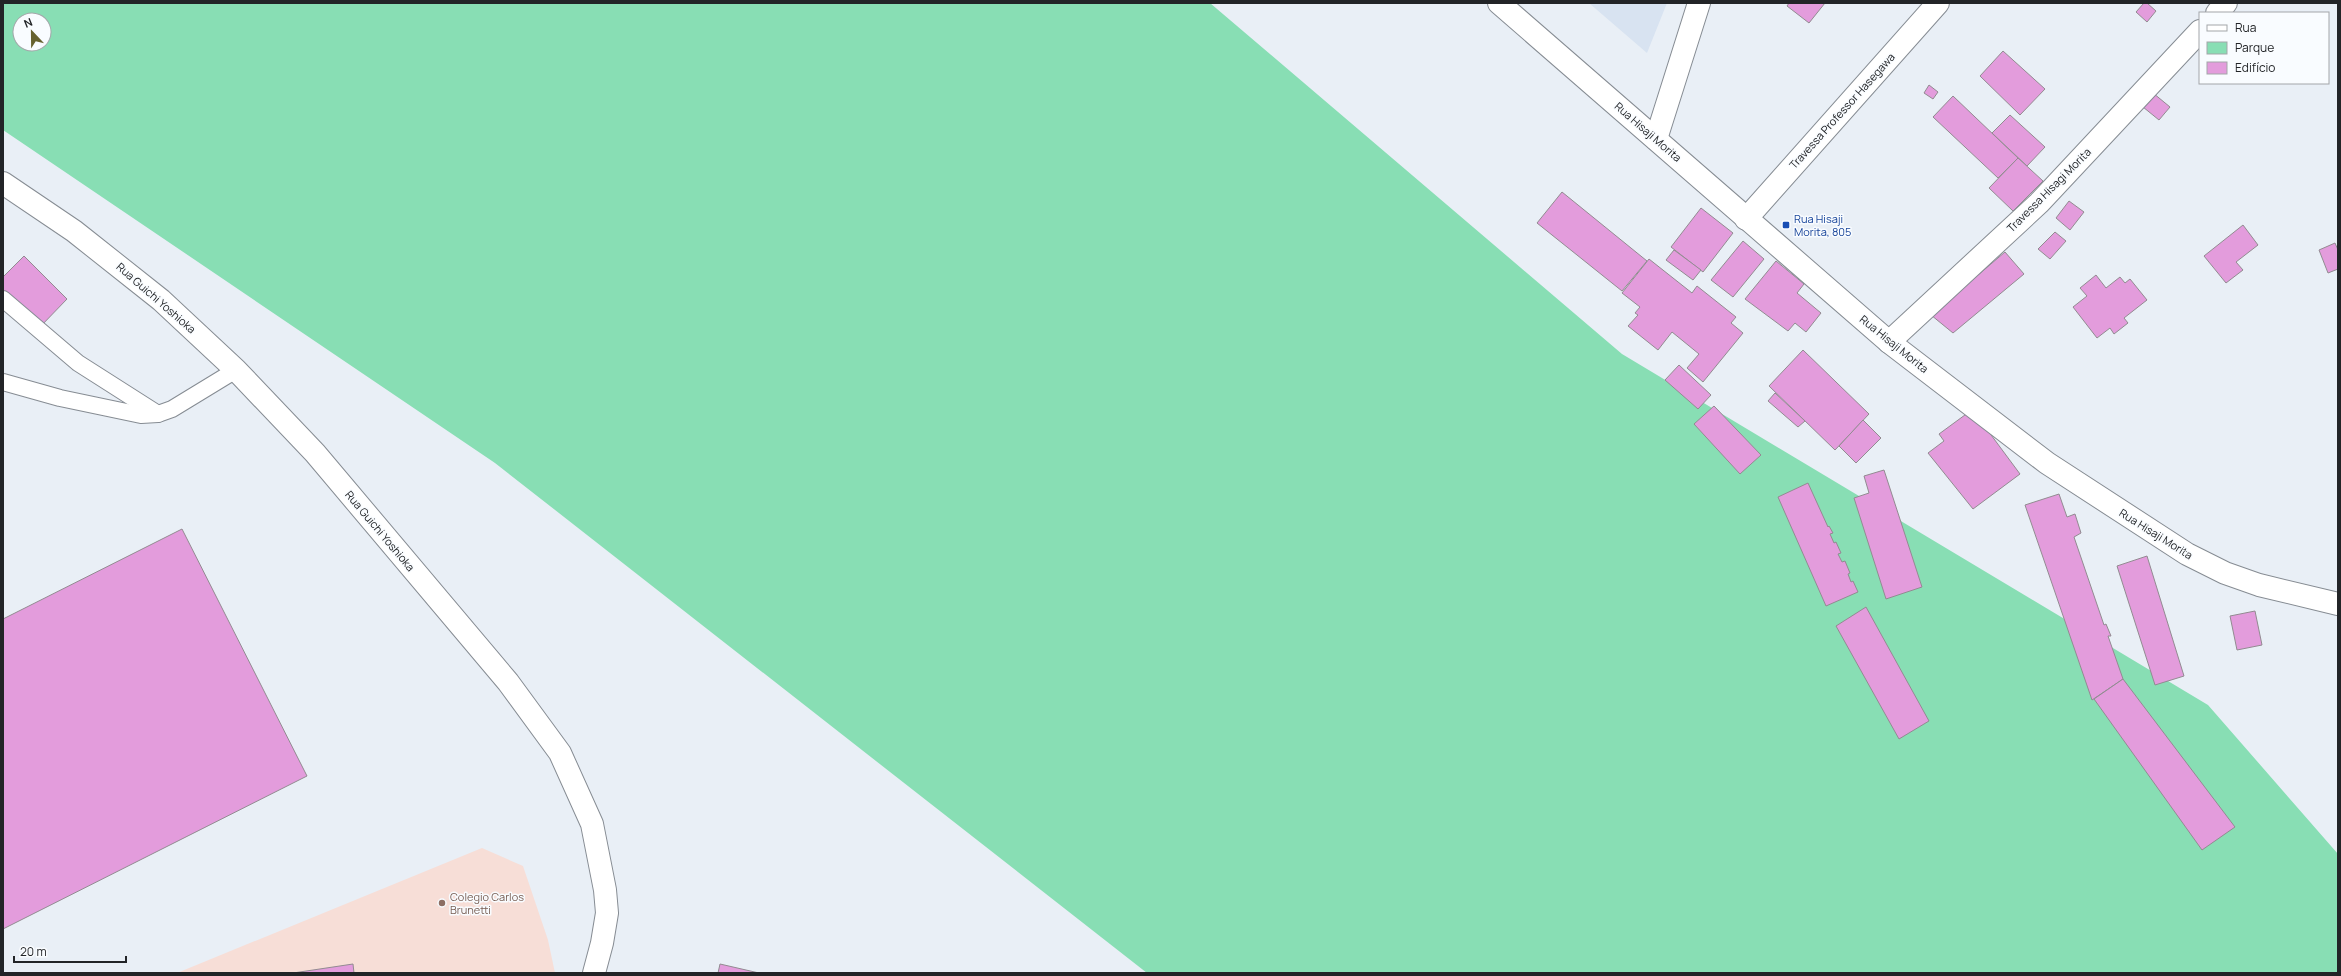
<svg xmlns="http://www.w3.org/2000/svg" width="2341" height="976" viewBox="0 0 2341 976" font-family="Manrope,sans-serif">
<style>
.built{fill:#d8e3f1}
.education{fill:#f7ded7}
.green{fill:#88deb4;fill-rule:evenodd}
.building{fill:#e39cdc;stroke:#928b91}
.lines{fill:none;stroke-linecap:round;stroke-linejoin:round}
.service-casing{stroke:#868c93;stroke-width:18}
.minor-casing{stroke:#868c93;stroke-width:24}
.service{stroke:#fff;stroke-width:16}
.minor{stroke:#fff;stroke-width:22}
.transit-dot{fill:#1a4fb4;stroke:#f9fcff;stroke-width:1.5}
.education-dot{fill:#8d6e63;stroke:#f9fcff;stroke-width:1.5}
.labels{text-anchor:middle;stroke-width:3;stroke-linejoin:round;paint-order:stroke}
.street-label{font-size:11px;fill:#222427;stroke:#f9fcff}
.transit-label{font-size:11px;fill:#164399;stroke:#f9fcff;text-anchor:start}
.education-label{font-size:11px;fill:#785e54;stroke:#f9fcff;text-anchor:start}
</style>
<rect width="100%" height="100%" fill="#e9eff6"/>
<!-- built -->
<path class="built" d="M1589,3H1667L1647,53Z"/>
<!-- education -->
<path class="education" d="M482,848L523,866L548,940L555,973H177Z"/>
<!-- green -->
<path class="green" d="M3,3H1210L1622,354L2208,705L2338,854V973H1147L495,463L3,130ZM20,20H44V44H20Z"/>
<!-- building -->
<g class="building">
<path d="M1789,3H1825L1809,23L1787,6Z"/>
<path d="M2144,3H2147L2156,11L2147,22L2136,12Z"/>
<path d="M2003,51L2045,89L2020,115L1980,76Z"/>
<path d="M1929,85L1938,92L1933,99L1924,93Z"/>
<path d="M2153,93L2170,107L2159,120L2143,107Z"/>
<path d="M1953,96L2018,158L1998,178L1933,117Z"/>
<path d="M2010,115L2045,147L2027,166L1992,133Z"/>
<path d="M2018,158L2043,181L2013,211L1989,188Z"/>
<path d="M1562,192L1647,261L1622,291L1537,223Z"/>
<path d="M2069,201L2084,212L2070,230L2056,218Z"/>
<path d="M1701,208L1733,233L1703,272L1671,247Z"/>
<path d="M2243,225L2258,245L2236,262L2243,270L2226,283L2204,256Z"/>
<path d="M2055,232L2066,241L2050,259L2038,249Z"/>
<path d="M1743,241L1764,259L1733,297L1711,280Z"/>
<path d="M2335,243L2338,250V269L2328,273L2319,250Z"/>
<path d="M1674,250L1701,270L1693,280L1666,260Z"/>
<path d="M2005,252L2024,274L1953,333L1931,315Z"/>
<path d="M24,256L67,299L39,328L3,293V277Z"/>
<path d="M1649,259L1692,293L1697,286L1736,317L1731,323L1743,333L1703,382L1687,368L1699,354L1672,332L1658,350L1628,326L1638,315L1635,313L1640,307L1622,293Z"/>
<path d="M1776,261L1804,284L1797,293L1821,313L1806,332L1795,323L1788,331L1745,299Z"/>
<path d="M2096,275L2106,288L2120,277L2125,283L2130,279L2147,300L2124,318L2128,323L2114,334L2110,328L2097,338L2073,307L2087,296L2080,288Z"/>
<path d="M1803,350L1869,414L1835,450L1769,386Z"/>
<path d="M1679,365L1711,395L1698,409L1665,380Z"/>
<path d="M1775,393L1805,421L1798,427L1768,401Z"/>
<path d="M1714,406L1761,455L1740,474L1694,424Z"/>
<path d="M1969,412L1977,416L2020,474L1973,509L1928,453L1944,441L1939,434Z"/>
<path d="M1863,420L1881,438L1856,463L1839,446Z"/>
<path d="M1884,470L1922,587L1886,599L1854,498L1869,493L1864,476Z"/>
<path d="M1808,483L1828,527L1829,526L1833,533L1830,534L1834,543L1836,542L1841,553L1838,554L1842,562L1845,561L1850,573L1848,574L1851,582L1853,581L1858,592L1826,606L1778,497Z"/>
<path d="M2059,494L2067,517L2075,514L2081,533L2074,537L2104,625L2106,624L2111,636H2108L2123,679L2092,700L2025,505Z"/>
<path d="M182,529L307,776L3,929V619Z"/>
<path d="M2147,556L2184,676L2155,685L2117,566Z"/>
<path d="M1866,607L1929,721L1899,739L1836,626Z"/>
<path d="M2255,611L2262,645L2237,650L2230,616Z"/>
<path d="M2123,679L2235,827L2202,850L2094,699Z"/>
<path d="M353,964L354,973H293Z"/>
<path d="M720,964L759,973H718Z"/>
</g>
<g class="lines">
<defs>
<g id="service">
<path d="M3,299L78,363L158,414"/>
<path d="M3,382L60,398L141,415L158,414L172,409L236,370"/>
</g>
<g id="minor">
<path d="M1499,3L1889,342L2047,463L2187,554L2225,573L2259,585L2338,604"/>
<path d="M2217,13L2226,3"/>
<path d="M1656,139L1699,3"/>
<path d="M3,183L74,231L161,300L236,370L315,453L508,682L560,753L592,824L605,890L607,913L602,943L594,973"/>
<path d="M1746,219L1938,3"/>
<path d="M1889,342L2039,203L2200,31"/>
</g>
</defs>
<!-- service casing -->
<use href="#service" class="service-casing"/>
<!-- minor casing -->
<use href="#minor" class="minor-casing"/>
<!-- service -->
<use href="#service" class="service"/>
<!-- minor -->
<use href="#minor" class="minor"/>
</g>
<!-- markers -->
<rect class="transit-dot" x="1782" y="221" width="8" height="8" rx="2"/>
<circle class="education-dot" cx="442" cy="903" r="4"/>
<g class="labels">
<!-- street labels -->
<g class="street-label">
<text transform="translate(1842 111) rotate(-48)" y="4">Travessa Professor Hasegawa</text>
<text transform="translate(1648 132) rotate(41)" y="4">Rua Hisaji Morita</text>
<text transform="translate(2049 190) rotate(-45)" y="4">Travessa Hisagi Morita</text>
<text transform="translate(156 298) rotate(41)" y="4">Rua Guichi Yoshioka</text>
<text transform="translate(1894 344) rotate(39)" y="4">Rua Hisaji Morita</text>
<text transform="translate(380 531) rotate(50)" y="4">Rua Guichi Yoshioka</text>
<text transform="translate(2156 534) rotate(32)" y="4">Rua Hisaji Morita</text>
</g>
<!-- transit labels -->
<g class="transit-label">
<text x="1794" y="223">Rua Hisaji<tspan x="1794" dy="13">Morita, 805</tspan></text>
</g>
<!-- education labels -->
<g class="education-label">
<text x="450" y="901">Colegio Carlos<tspan x="450" dy="13">Brunetti</tspan></text>
</g>
</g>
<!-- border -->
<rect width="2341" height="976" fill="none" stroke="#222427" stroke-width="8"/>
<!-- legend -->
<rect x="2199" y="12" width="130" height="72" fill="#f9fcff" stroke="#a3a6a9"/>
<rect x="2207" y="25" width="20" height="6" fill="#ffffff" stroke="#a3a6a9"/>
<text x="2235" y="32" font-size="12" fill="#222427">Rua</text>
<rect x="2207" y="42" width="20" height="12" fill="#88deb4" stroke="#a3a6a9"/>
<text x="2235" y="52" font-size="12" fill="#222427">Parque</text>
<rect x="2207" y="62" width="20" height="12" fill="#e39cdc" stroke="#a3a6a9"/>
<text x="2235" y="72" font-size="12" fill="#222427">Edifício</text>
<!-- north arrow -->
<g transform="translate(32 32) rotate(338)"><circle r="19" fill="#f9fcff" stroke="#a3a6a9"/>
<path d="M0-3L7 15L0 10L-7 15Z" fill="#67622f"/>
<text y="-6" font-size="11" font-weight="bold" text-anchor="middle" fill="#222427">N</text>
</g>
<!-- scale -->
<path d="M14 956v6h112v-6" fill="none" stroke="#222427" stroke-width="2"/>
<text x="20" y="956" font-size="12" fill="#222427" stroke="#f9fcff" stroke-width="3" paint-order="stroke">20 m</text>
</svg>
